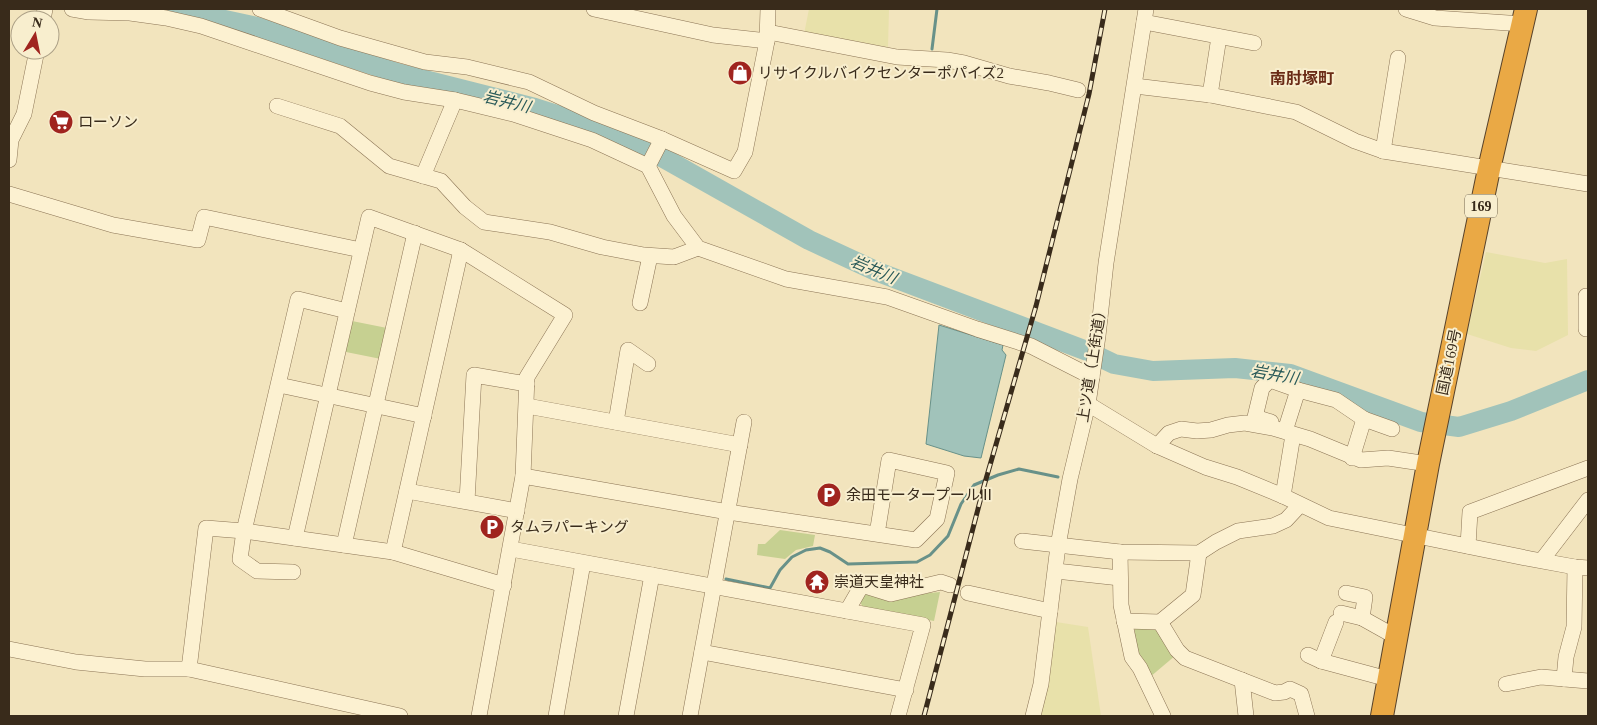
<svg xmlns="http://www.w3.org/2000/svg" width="1597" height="725" viewBox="0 0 1597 725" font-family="'Times New Roman','Noto Sans JP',serif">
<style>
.farmland{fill:#e8e1aa}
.green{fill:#c6d091}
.water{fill:#a1c3ba;stroke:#689189}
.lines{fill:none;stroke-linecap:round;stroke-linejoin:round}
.stream{stroke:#689189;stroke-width:3}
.river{stroke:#a1c3ba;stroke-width:20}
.minor-casing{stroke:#8b7455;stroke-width:16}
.highway-casing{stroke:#58422a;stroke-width:24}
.minor{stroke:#fcf1d1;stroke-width:15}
.highway{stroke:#eaa945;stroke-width:22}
.rail-casing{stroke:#392b1b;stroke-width:5}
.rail{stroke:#f8eece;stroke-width:3;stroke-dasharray:9;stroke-linecap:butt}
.labels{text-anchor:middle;stroke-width:4;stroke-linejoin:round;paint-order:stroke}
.shield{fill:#f8eece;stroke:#726651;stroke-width:1}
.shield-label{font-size:14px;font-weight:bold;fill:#392b1b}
.poi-label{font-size:15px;fill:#392b1b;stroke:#f8eece;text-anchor:start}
.street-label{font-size:15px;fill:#392b1b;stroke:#f8eece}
.neighbourhood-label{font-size:16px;font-weight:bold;fill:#6a2b16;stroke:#f8eece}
.water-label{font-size:16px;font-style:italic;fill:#295a59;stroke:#f8eece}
</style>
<rect width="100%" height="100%" fill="#f2e4bd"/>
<!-- farmland -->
<g class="farmland">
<path d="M809,9H889L888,47L804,34Z"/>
<path d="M1486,252L1545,263L1567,259L1568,335L1536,351L1511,348L1467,334Z"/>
<path d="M1056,622L1088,627L1101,716H1103H1039Z"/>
</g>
<!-- green -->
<g class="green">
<path d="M347,320L387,328L381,359L341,351Z"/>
<path d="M780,530L815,535L813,546L796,550L785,559L757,555L758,544H765Z"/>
<path d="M863,589L908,595L940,592L934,621L863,608L859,599Z"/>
<path d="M1135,627L1156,630L1176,655L1150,677L1133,649Z"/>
</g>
<!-- water -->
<path class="water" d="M939,325L1003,345L1002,350L1006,355L981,458L964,456L926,444Z"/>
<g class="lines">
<!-- stream -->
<g class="stream">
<path d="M932,49L937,9"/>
<path d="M726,579L770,588L780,570L792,557L806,550L820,548L830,552L848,564L917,562L930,555L948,536L961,504L974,485L998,475L1019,469L1058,477"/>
</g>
<!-- river -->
<path class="river" d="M174,9L257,27L397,73L535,108L595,127L644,147L809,240L878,272L1087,351L1114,364L1153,371L1235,368L1290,374L1421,422L1459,427L1511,411L1588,380"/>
<defs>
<g id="minor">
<path d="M72,9L89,12L130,13L166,18L201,26L370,83L404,92L455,100L513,114L592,140L648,166L674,216L698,248L786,279L887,297L977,329L1031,346L1092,377"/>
<path d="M260,9L340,38L425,62L467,67L529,82L594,113L662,139L734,171L745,152L767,41L768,9"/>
<path d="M594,9L713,35L767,41"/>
<path d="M1406,9L1435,18L1523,24"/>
<path d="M43,20L45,9"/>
<path d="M1144,22L1254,43"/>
<path d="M768,32L897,57L947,60L964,63L1009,76L1049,83L1078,90"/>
<path d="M1135,86L1210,95L1296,112L1355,141L1383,151L1588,184"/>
<path d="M1210,95L1219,37"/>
<path d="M277,106L340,126L389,166L441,181L465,207L484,222L550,232L602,247L644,255L674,257L698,248"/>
<path d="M1383,151L1398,58"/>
<path d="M9,160L11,140L24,114L37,50"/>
<path d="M648,166L662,139"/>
<path d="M423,176L455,100"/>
<path d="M9,194L113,225L198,240L204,217L361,250"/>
<path d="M1586,296V329H1588"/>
<path d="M640,303L650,256"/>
<path d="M279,385L424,416"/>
<path d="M1298,390L1336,400L1364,419L1352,458"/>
<path d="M1088,404L1157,446L1205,467L1237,477L1283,496L1329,518L1531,559L1575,567L1588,568"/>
<path d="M527,406L740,445"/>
<path d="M1364,419L1392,429"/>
<path d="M616,422L628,350L648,364"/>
<path d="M1271,422L1255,417L1262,388L1270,380L1298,390L1285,431"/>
<path d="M1157,446L1169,433L1181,429L1197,431L1211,430L1228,425L1245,423L1273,428L1310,439L1361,460L1388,458L1428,464"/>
<path d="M523,476L728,512L916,540L937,519L947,473L889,460L877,534"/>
<path d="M407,491L517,511"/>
<path d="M1283,496L1293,435"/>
<path d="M467,501L474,375L527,384"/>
<path d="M295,538L369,217L461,250L565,315L527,377L523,476L479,716"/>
<path d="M1022,541L1120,552L1199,553L1216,542L1238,531L1273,526L1286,520L1300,505"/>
<path d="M344,545L415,233"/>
<path d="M1468,546L1470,512L1588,468"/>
<path d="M511,549L923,625L898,716"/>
<path d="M393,552L461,250"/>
<path d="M1120,552L1121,605L1132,657L1140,668L1163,716"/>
<path d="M1542,560L1588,500"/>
<path d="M1056,571L1120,578"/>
<path d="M293,572L257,571L240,559L244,531L298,299L347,311"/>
<path d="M968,593L1050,611"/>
<path d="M1346,593L1365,597L1362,618"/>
<path d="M847,611L862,585L891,594L941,582L950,585"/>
<path d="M1341,613L1362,618L1396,637"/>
<path d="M1124,621L1160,622L1193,595L1199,553"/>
<path d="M1160,622L1177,650L1185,658L1275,693L1284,692L1290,689L1301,694L1307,716"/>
<path d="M9,649L76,662L145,669H189L400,716"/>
<path d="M702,652L906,690"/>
<path d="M1308,655L1321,661L1388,679"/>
<path d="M1321,661L1336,622"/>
<path d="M189,669L206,528L244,531L393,552L504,585"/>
<path d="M1564,679L1566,657L1574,627L1575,567"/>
<path d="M1242,680L1246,716"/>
<path d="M1506,684L1541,677L1588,681"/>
<path d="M556,716L583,563"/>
<path d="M626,716L652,575"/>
<path d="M690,716L744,422"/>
<path d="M1033,716L1041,684L1058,546L1070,479L1088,404L1098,336L1106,263L1146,9"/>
</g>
<path id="highway" d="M1382,716L1428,464L1489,169L1526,9"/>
</defs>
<!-- minor casing -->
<use href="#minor" class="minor-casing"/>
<!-- highway casing -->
<use href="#highway" class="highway-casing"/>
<!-- minor -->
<use href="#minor" class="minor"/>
<!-- highway -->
<use href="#highway" class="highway"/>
<defs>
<path id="rail" d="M924,716L984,486L1036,306L1089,94L1105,9"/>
</defs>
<!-- rail casing -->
<use href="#rail" class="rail-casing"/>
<!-- rail -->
<use href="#rail" class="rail"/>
</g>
<!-- icons -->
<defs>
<symbol id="shop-disc" viewBox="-11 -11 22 22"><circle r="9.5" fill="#a0241f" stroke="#f8eece"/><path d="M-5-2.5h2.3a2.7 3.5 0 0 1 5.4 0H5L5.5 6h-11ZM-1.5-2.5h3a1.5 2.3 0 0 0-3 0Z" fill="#fff"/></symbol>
<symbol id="supermarket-disc" viewBox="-11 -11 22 22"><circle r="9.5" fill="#a0241f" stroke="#f8eece"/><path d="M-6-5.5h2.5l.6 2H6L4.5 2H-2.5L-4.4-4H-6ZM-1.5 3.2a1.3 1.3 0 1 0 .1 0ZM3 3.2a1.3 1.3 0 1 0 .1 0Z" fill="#fff"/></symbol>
<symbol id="parking-disc" viewBox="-11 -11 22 22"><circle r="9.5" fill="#a0241f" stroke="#f8eece"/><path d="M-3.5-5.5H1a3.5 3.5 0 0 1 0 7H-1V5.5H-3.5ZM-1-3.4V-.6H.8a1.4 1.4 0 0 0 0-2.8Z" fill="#fff"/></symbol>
<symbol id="temple-disc" viewBox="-11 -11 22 22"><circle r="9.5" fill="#a0241f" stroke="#f8eece"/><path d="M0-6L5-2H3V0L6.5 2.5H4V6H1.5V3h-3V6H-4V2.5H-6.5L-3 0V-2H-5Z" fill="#fff"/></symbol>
</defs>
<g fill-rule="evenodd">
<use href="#shop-disc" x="726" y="59" width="28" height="28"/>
<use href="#supermarket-disc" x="47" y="108" width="28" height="28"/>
<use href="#parking-disc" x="815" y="481" width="28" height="28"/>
<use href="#parking-disc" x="478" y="513" width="28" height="28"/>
<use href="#temple-disc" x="803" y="568" width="28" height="28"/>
</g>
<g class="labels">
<!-- shield labels -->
<rect class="shield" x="1465" y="194.5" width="32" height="23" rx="4"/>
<g class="shield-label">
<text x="1481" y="211">169</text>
</g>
<!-- poi labels -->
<g class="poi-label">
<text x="758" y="78">リサイクルバイクセンターポパイズ2</text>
<text x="78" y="127">ローソン</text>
<text x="846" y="500">余田モータープールⅡ</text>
<text x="510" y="532">タムラパーキング</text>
<text x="834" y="587">崇道天皇神社</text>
</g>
<!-- street labels -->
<g class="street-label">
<text transform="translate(1449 362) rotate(-78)" y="5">国道169号</text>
<text transform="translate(1092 363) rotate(-81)" y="5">上ツ道（上街道）</text>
</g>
<!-- neighbourhood labels -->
<g class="neighbourhood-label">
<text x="1302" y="84">南肘塚町</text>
</g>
<!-- water labels -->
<g class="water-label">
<text transform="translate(507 101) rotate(14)" y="6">岩井川</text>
<text transform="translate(874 269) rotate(23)" y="6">岩井川</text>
<text transform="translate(1275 374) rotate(10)" y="6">岩井川</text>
</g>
</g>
<!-- border -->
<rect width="1597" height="725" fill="none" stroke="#392b1b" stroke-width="20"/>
<!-- north arrow -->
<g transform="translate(35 35) rotate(10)"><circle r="24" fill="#f8eece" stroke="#aca086"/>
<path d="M0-4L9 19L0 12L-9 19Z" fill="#a0241f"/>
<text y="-8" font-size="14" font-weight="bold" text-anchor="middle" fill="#392b1b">N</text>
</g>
</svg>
